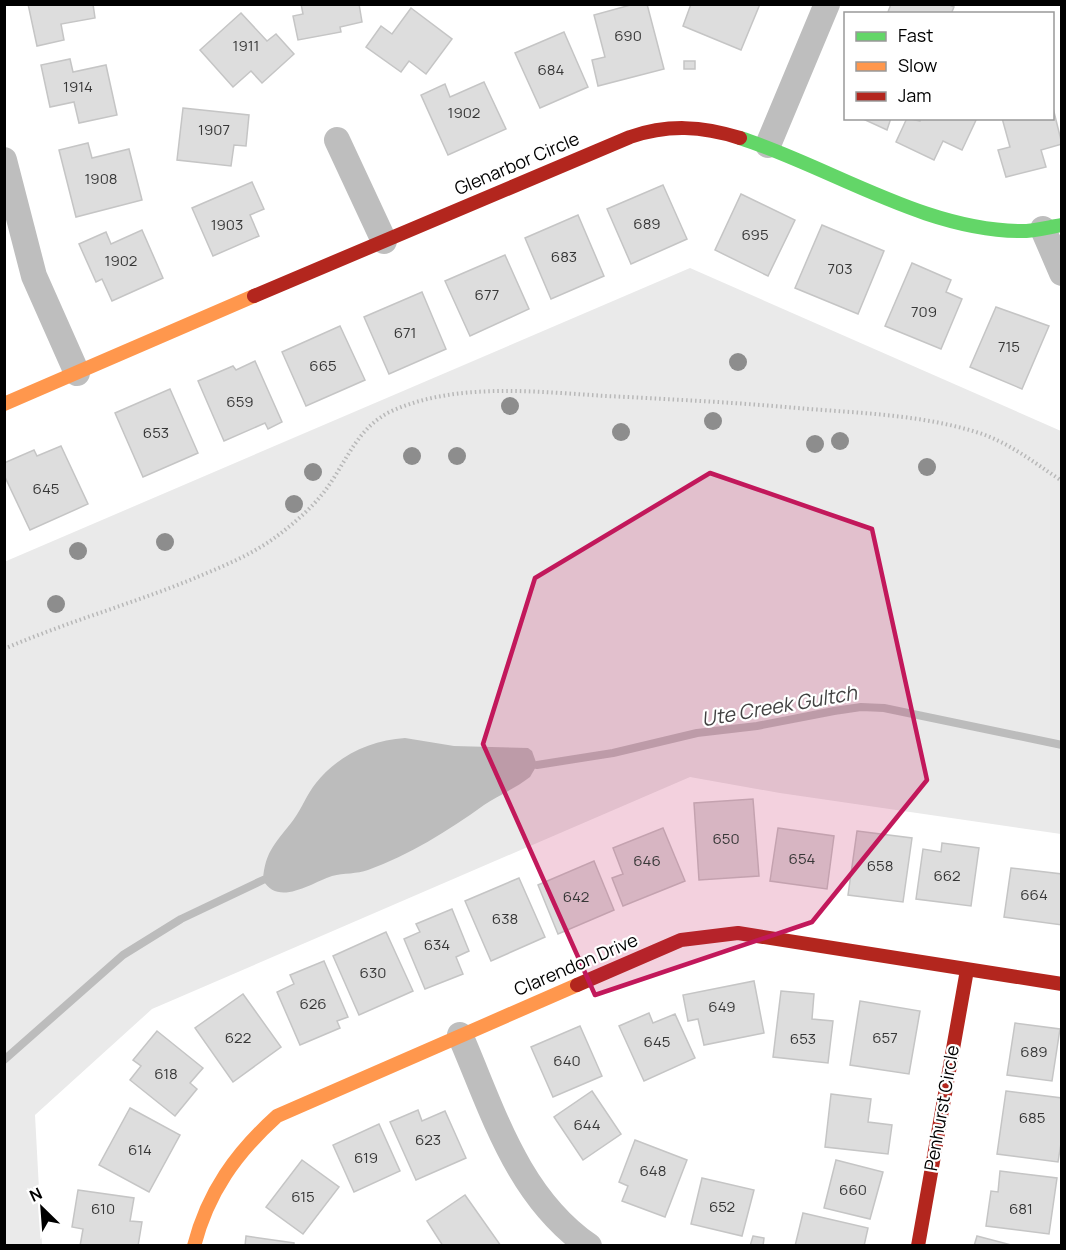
<svg xmlns="http://www.w3.org/2000/svg" width="1066" height="1250" viewBox="0 0 1066 1250" font-family="Manrope,sans-serif">
<style>
.green{fill:#eaeaea}
.water{fill:#bcbcbc}
.lines{fill:none;stroke-linecap:round;stroke-linejoin:round}
.stream{stroke:#bcbcbc;stroke-width:8}
.building{fill:#ddd;stroke:#c5c5c5;stroke-width:1.5}
.path{stroke:#b8b8b8;stroke-width:4;stroke-dasharray:1.5 3;stroke-linecap:butt}
.street{stroke:#bebebe;stroke-width:26}
.fast{stroke:#63d668;stroke-width:14}
.slow{stroke:#ff974d;stroke-width:14}
.jam{stroke:#b3261e;stroke-width:14}
.tree{fill:#8d8d8d}
.marked{fill:#c2185b;fill-opacity:0.2;stroke:#c2185b;stroke-width:4.5;stroke-linejoin:round}
.labels{text-anchor:middle;stroke-width:4.5;stroke-linejoin:round;paint-order:stroke}
.number-label{font-size:15px;fill:#373737}
.street-label{font-size:18px;fill:#000;stroke:#fff}
.water-label{font-size:20px;font-style:italic;fill:#414141;stroke:#fff}
</style>
<rect width="100%" height="100%" fill="#fff"/>
<!-- green -->
<path class="green" d="M690,268L1061,431V834L780,793L690,777L152,1009L35,1115L42,1245H5L4,562Z"/>
<!-- water -->
<path class="water" d="M405,738L454,746L528,748L532,751L537,765L530,777C516,788 499,795 484,805C448,831 409,855 368,870C357,874 344,873 332,876C311,883 278,907 263,880C265,850 277,842 294,819C302,808 307,794 316,783C337,756 371,740 405,738Z"/>
<g class="lines">
<!-- stream -->
<g class="stream">
<path d="M537,765L613,753L697,733L757,726L834,711L861,707L884,708L1062,745"/>
<path d="M4,1060L123,955L181,919L263,880"/>
</g>
</g>
<!-- building -->
<g class="building">
<path d="M28,4H93L95,18L61,24L64,40L37,46Z"/>
<path d="M301,4H359L362,22L340,27L341,32L298,40L293,16L303,14Z"/>
<path d="M634,4H647L664,69L598,86L592,60L605,57L594,15Z"/>
<path d="M691,4H760L741,50L683,26Z"/>
<path d="M891,4H947L954,7L951,14H891L888,12Z"/>
<path d="M411,8L452,39L426,74L409,61L401,72L366,47L381,26L392,34Z"/>
<path d="M241,13L267,41L276,34L294,54L262,83L251,71L233,87L200,50Z"/>
<path d="M564,32L588,87L540,108L515,53Z"/>
<path d="M70,59L73,72L106,65L117,115L79,123L74,102L50,107L41,65Z"/>
<rect x="684" y="61" width="11" height="8"/>
<path d="M484,82L506,129L448,155L421,95L445,84L450,97Z"/>
<path d="M1052,104L1062,144L1041,150L1046,167L1006,177L998,150L1010,147L1002,118H1052Z"/>
<path d="M183,108L249,115L246,146L234,145L231,166L177,160Z"/>
<path d="M861,118H891L887,130Z"/>
<path d="M907,118L920,121L921,118H977L962,150L943,141L934,160L896,142Z"/>
<path d="M88,143L92,158L129,149L142,200L76,217L59,150Z"/>
<path d="M252,182L264,209L250,215L259,236L213,256L192,208Z"/>
<path d="M663,185L687,239L631,264L607,209Z"/>
<path d="M741,194L795,220L768,276L715,250Z"/>
<path d="M578,215L604,276L551,299L525,238Z"/>
<path d="M822,225L884,251L858,314L795,288Z"/>
<path d="M142,230L163,278L112,301L102,279L96,282L79,244L106,232L111,244Z"/>
<path d="M505,255L529,309L470,336L445,281Z"/>
<path d="M912,263L951,280L946,292L962,299L941,349L885,326Z"/>
<path d="M422,292L446,349L389,374L364,317Z"/>
<path d="M996,307L1049,326L1022,389L970,367Z"/>
<path d="M340,326L365,380L306,406L282,352Z"/>
<path d="M255,361L282,422L268,429L265,423L224,441L198,381L233,366L236,370Z"/>
<path d="M170,389L198,453L143,477L115,413Z"/>
<path d="M61,446L88,504L30,530L4,475V463L34,450L37,456Z"/>
<path d="M753,799L759,876L699,880L694,803Z"/>
<path d="M663,828L685,881L623,906L612,878L623,874L613,848Z"/>
<path d="M778,828L834,836L827,889L770,881Z"/>
<path d="M857,831L912,838L903,902L848,895Z"/>
<path d="M942,843L979,848L971,906L916,899L923,849L941,852Z"/>
<path d="M594,861L614,910L558,934L538,885Z"/>
<path d="M1011,868L1062,874V925L1004,917Z"/>
<path d="M519,878L545,937L491,961L465,901Z"/>
<path d="M452,909L469,951L456,957L463,974L425,989L404,939L420,932L416,924Z"/>
<path d="M386,932L413,991L359,1015L333,956Z"/>
<path d="M324,961L348,1017L337,1021L340,1028L300,1045L277,992L294,984L290,975Z"/>
<path d="M754,981L764,1033L704,1045L698,1019L688,1021L683,995Z"/>
<path d="M781,991L814,994L812,1019L833,1021L828,1063L773,1057Z"/>
<path d="M243,994L281,1047L233,1082L195,1028Z"/>
<path d="M860,1001L920,1011L909,1074L850,1065Z"/>
<path d="M649,1013L653,1023L675,1014L695,1058L644,1081L619,1026Z"/>
<path d="M1015,1023L1060,1029L1052,1081L1007,1075Z"/>
<path d="M580,1026L602,1076L553,1097L531,1047Z"/>
<path d="M157,1031L203,1068L190,1083L197,1089L175,1116L130,1080L141,1066L133,1060Z"/>
<path d="M592,1091L621,1134L583,1160L554,1117Z"/>
<path d="M1006,1091L1062,1098V1137L1058,1162L997,1154Z"/>
<path d="M831,1094L871,1099L868,1122L892,1125L888,1154L825,1147Z"/>
<path d="M130,1108L180,1135L149,1192L99,1165Z"/>
<path d="M418,1110L422,1121L445,1111L466,1158L416,1180L390,1122Z"/>
<path d="M379,1124L400,1171L354,1192L333,1145Z"/>
<path d="M635,1140L687,1160L665,1217L622,1201L628,1186L619,1182Z"/>
<path d="M302,1160L339,1187L303,1234L266,1207Z"/>
<path d="M836,1160L883,1172L870,1219L824,1208Z"/>
<path d="M1000,1171L1057,1178L1049,1234L986,1226L991,1191L998,1192Z"/>
<path d="M702,1178L754,1190L742,1236L691,1224Z"/>
<path d="M78,1190L134,1198L130,1221L142,1222L138,1246H80L83,1229L72,1227Z"/>
<path d="M465,1195L501,1246H443L427,1221Z"/>
<path d="M803,1213L868,1228L864,1246H795Z"/>
<path d="M246,1236L294,1243V1246H245Z"/>
<path d="M753,1236L764,1238L763,1246H750Z"/>
<path d="M977,1236L1015,1246H974Z"/>
</g>
<g class="lines">
<!-- path -->
<path class="path" d="M4,649C66,622 132,604 195,578C221,567 249,556 273,539C291,526 310,510 324,492C347,462 357,426 394,410C459,382 538,392 607,396C667,399 727,402 786,407C849,413 915,413 976,432C1009,442 1033,462 1062,481"/>
<!-- street -->
<g class="street">
<path d="M337,140L384,241"/>
<path d="M768,145L827,4"/>
<path d="M4,160L34,276L77,373"/>
<path d="M1043,229L1062,273"/>
<path d="M460,1035C493,1111 517,1196 589,1246"/>
</g>
<!-- fast -->
<path class="fast" d="M740,138C830,167 925,231 1021,231C1035,231 1049,227 1062,225"/>
<!-- slow -->
<g class="slow">
<path d="M4,404L254,296"/>
<path d="M194,1246C208,1192 236,1153 277,1116L577,985"/>
</g>
<!-- jam -->
<g class="jam">
<path d="M254,296L630,137C668,124 702,126 740,138"/>
<path d="M577,985L681,940L738,933L1062,984"/>
<path d="M918,1246L967,970"/>
</g>
</g>
<!-- trees -->
<g class="tree">
<circle cx="738" cy="362" r="9"/>
<circle cx="510" cy="406" r="9"/>
<circle cx="713" cy="421" r="9"/>
<circle cx="621" cy="432" r="9"/>
<circle cx="840" cy="441" r="9"/>
<circle cx="815" cy="444" r="9"/>
<circle cx="412" cy="456" r="9"/>
<circle cx="457" cy="456" r="9"/>
<circle cx="927" cy="467" r="9"/>
<circle cx="313" cy="472" r="9"/>
<circle cx="294" cy="504" r="9"/>
<circle cx="165" cy="542" r="9"/>
<circle cx="78" cy="551" r="9"/>
<circle cx="56" cy="604" r="9"/>
</g>
<!-- marked area -->
<path class="marked" d="M710,473L872,529L927,780L812,922L595,995L483,744L535,578Z"/>
<g class="labels">
<!-- number labels -->
<g class="number-label">
<text x="628" y="41">690</text>
<text x="246" y="51">1911</text>
<text x="551" y="75">684</text>
<text x="78" y="92">1914</text>
<text x="464" y="118">1902</text>
<text x="214" y="135">1907</text>
<text x="101" y="184">1908</text>
<text x="647" y="229">689</text>
<text x="227" y="230">1903</text>
<text x="755" y="240">695</text>
<text x="564" y="262">683</text>
<text x="121" y="266">1902</text>
<text x="840" y="274">703</text>
<text x="487" y="300">677</text>
<text x="924" y="317">709</text>
<text x="405" y="338">671</text>
<text x="1009" y="352">715</text>
<text x="323" y="371">665</text>
<text x="240" y="407">659</text>
<text x="156" y="438">653</text>
<text x="46" y="494">645</text>
<text x="726" y="844">650</text>
<text x="802" y="864">654</text>
<text x="647" y="866">646</text>
<text x="880" y="871">658</text>
<text x="947" y="881">662</text>
<text x="1034" y="900">664</text>
<text x="576" y="902">642</text>
<text x="505" y="924">638</text>
<text x="437" y="950">634</text>
<text x="373" y="978">630</text>
<text x="313" y="1009">626</text>
<text x="722" y="1012">649</text>
<text x="238" y="1043">622</text>
<text x="885" y="1043">657</text>
<text x="803" y="1044">653</text>
<text x="657" y="1047">645</text>
<text x="1034" y="1057">689</text>
<text x="567" y="1066">640</text>
<text x="166" y="1079">618</text>
<text x="1032" y="1123">685</text>
<text x="587" y="1130">644</text>
<text x="428" y="1145">623</text>
<text x="140" y="1155">614</text>
<text x="366" y="1163">619</text>
<text x="653" y="1176">648</text>
<text x="853" y="1195">660</text>
<text x="303" y="1202">615</text>
<text x="722" y="1212">652</text>
<text x="103" y="1214">610</text>
<text x="1021" y="1214">681</text>
</g>
<!-- street labels -->
<g class="street-label">
<text transform="translate(517 164) rotate(-23)" y="6">Glenarbor Circle</text>
<text transform="translate(576 965) rotate(-23)" y="6">Clarendon Drive</text>
<text transform="translate(942 1108) rotate(-80)" y="6">Penhurst Circle</text>
</g>
<!-- water labels -->
<g class="water-label">
<text transform="translate(779 706) rotate(-10)" y="7">Ute Creek Gultch</text>
</g>
</g>
<!-- border -->
<rect width="1066" height="1250" fill="none" stroke="#000000" stroke-width="12"/>
<!-- legend -->
<rect x="844" y="12" width="210" height="108" fill="#ffffff" stroke="#999999" stroke-width="1.5"/>
<rect x="856" y="32" width="30" height="9" fill="#63d668" stroke="#999999" stroke-width="1.5"/>
<text x="898" y="42" font-size="18" fill="#000000">Fast</text>
<rect x="856" y="62" width="30" height="9" fill="#ff974d" stroke="#999999" stroke-width="1.5"/>
<text x="898" y="72" font-size="18" fill="#000000">Slow</text>
<rect x="856" y="92" width="30" height="9" fill="#b3261e" stroke="#999999" stroke-width="1.5"/>
<text x="898" y="102" font-size="18" fill="#000000">Jam</text>
<!-- north arrow -->
<g transform="translate(42 1208) rotate(335)" stroke="#ffffff" stroke-width="4.5" paint-order="stroke">
<path d="M0-4.5L10 22L0 15L-10 22Z" fill="#000000"/>
<text y="-9" font-size="16" font-weight="bold" text-anchor="middle" fill="#000000">N</text>
</g>
</svg>
